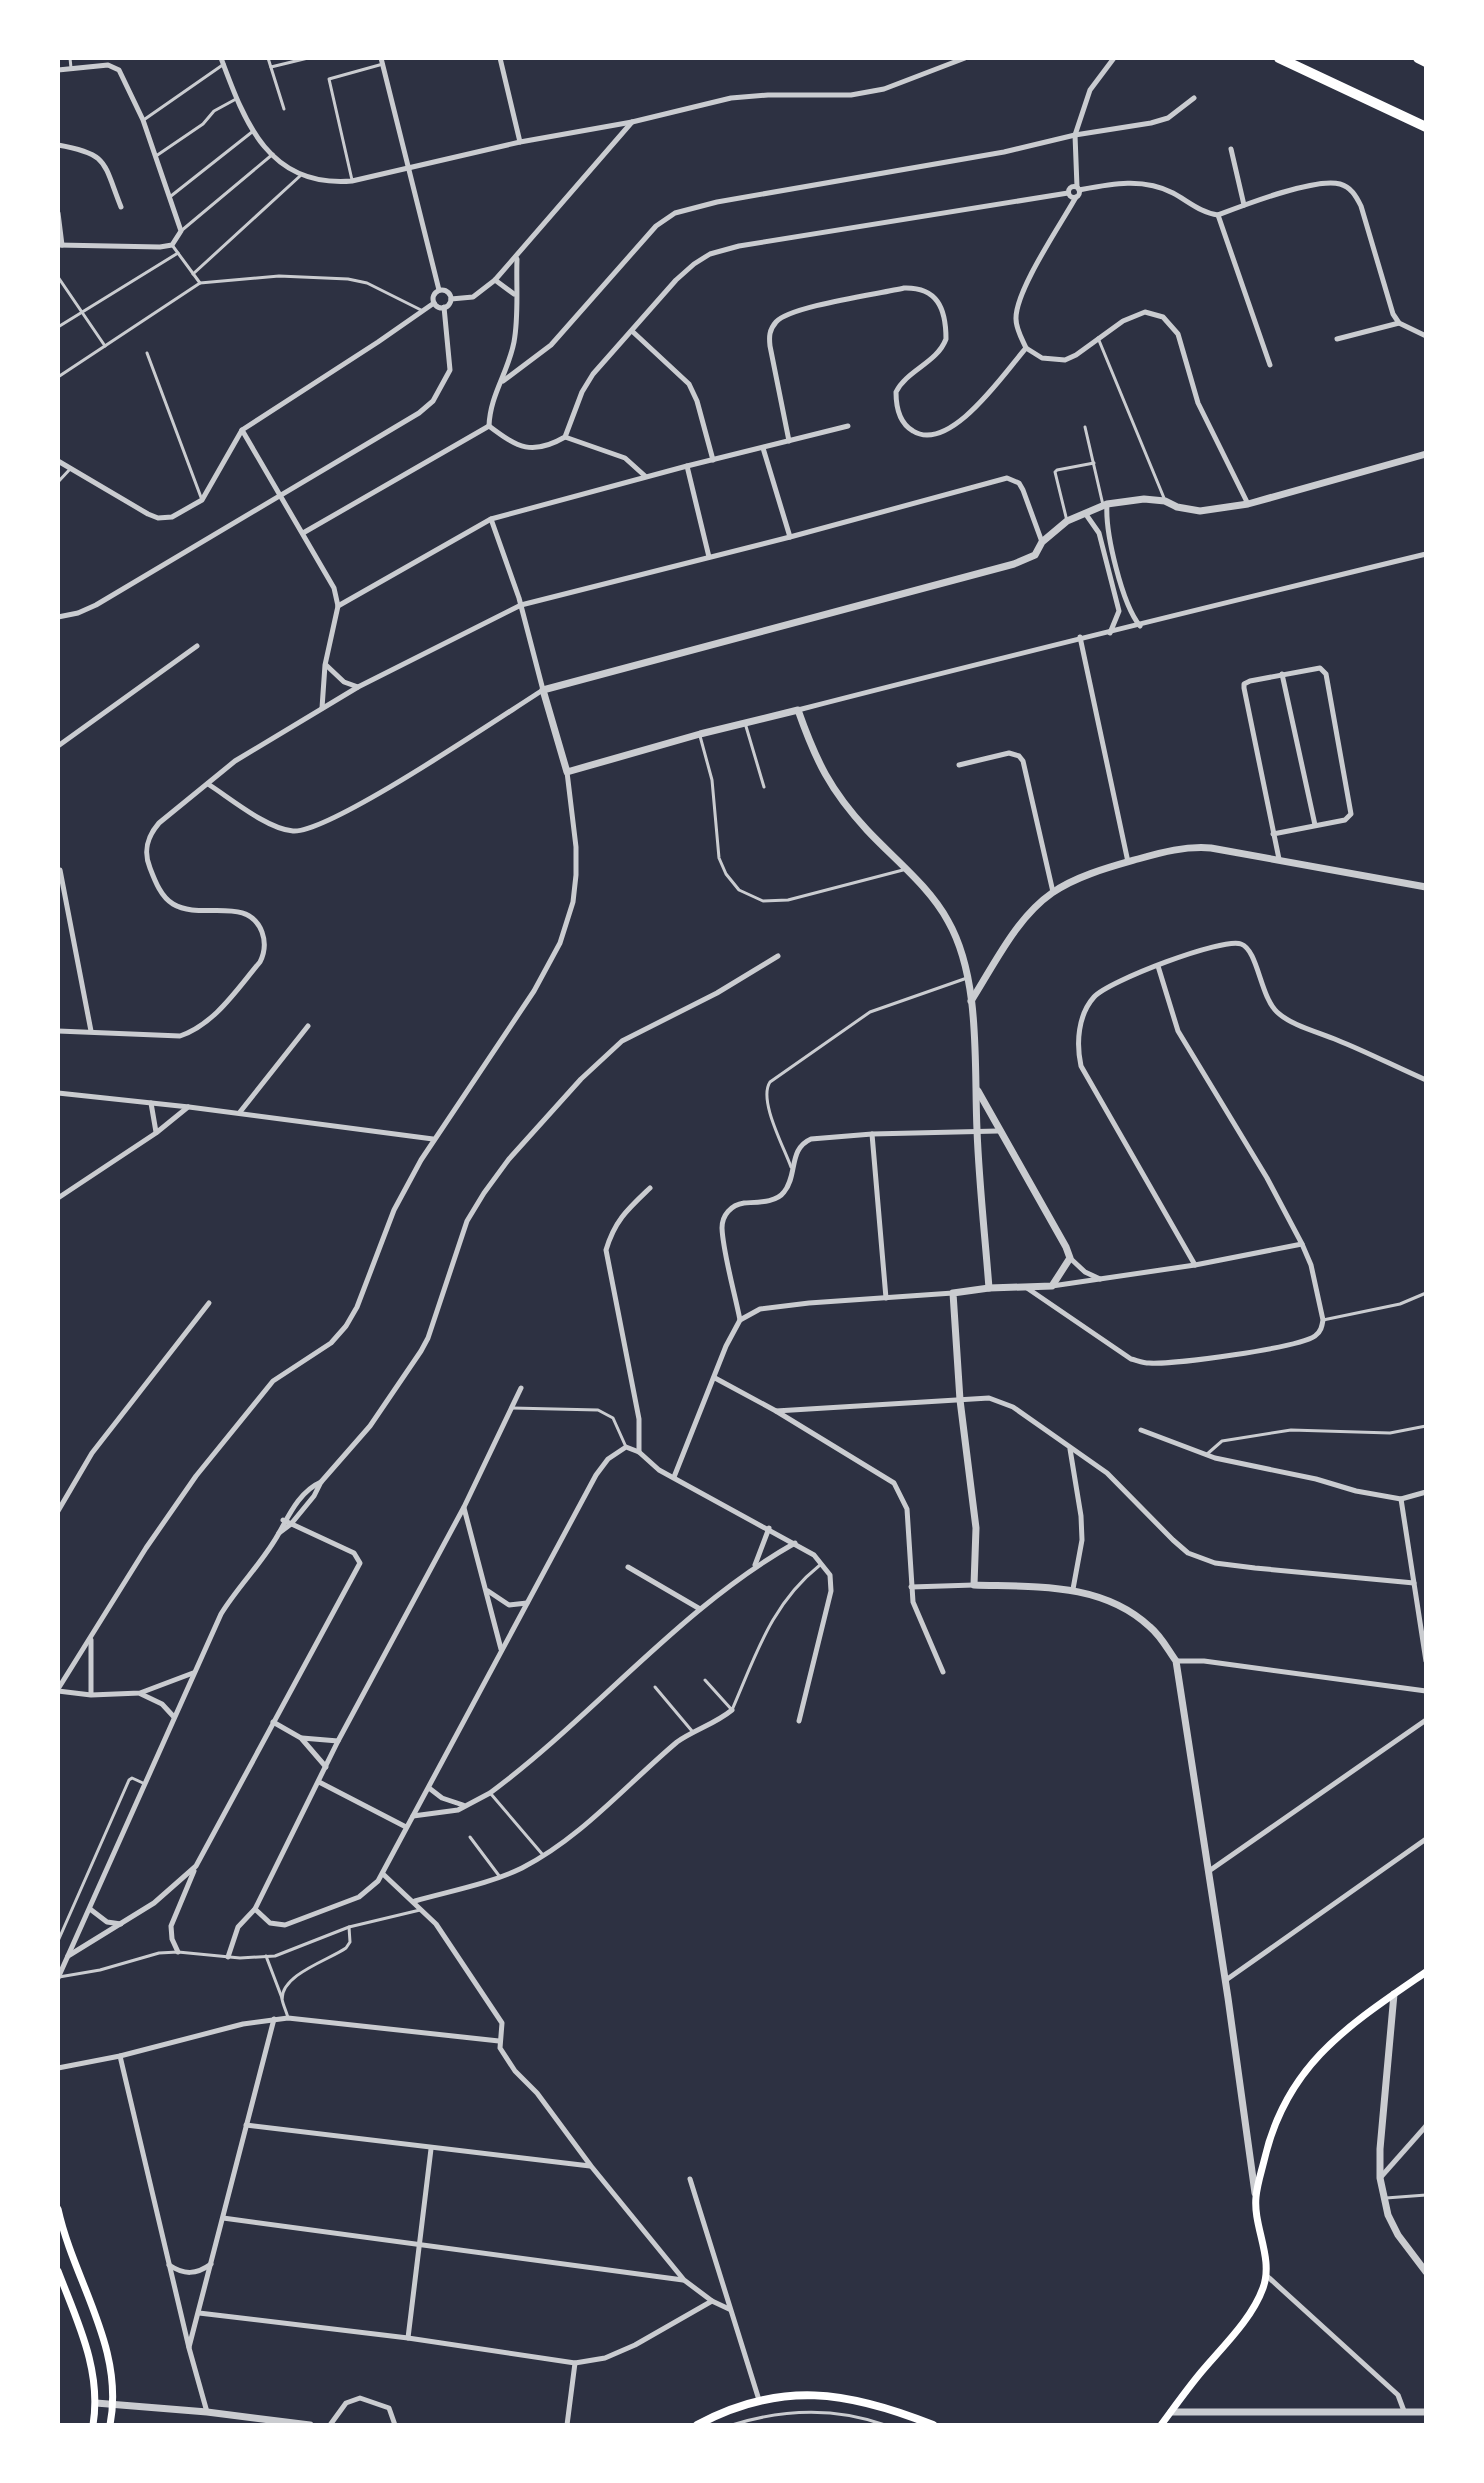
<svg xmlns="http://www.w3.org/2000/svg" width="1484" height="2483" viewBox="0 0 1484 2483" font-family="Manrope,sans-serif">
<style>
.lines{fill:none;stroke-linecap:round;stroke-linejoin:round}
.service{stroke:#caccd0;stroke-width:3}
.minor{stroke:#caccd0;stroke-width:5}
.tertiary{stroke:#caccd0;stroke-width:7}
.secondary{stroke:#fff;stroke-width:7}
.primary{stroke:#fff;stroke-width:8}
.motorway{stroke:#fff;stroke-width:10}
</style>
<rect width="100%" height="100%" fill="#2d3142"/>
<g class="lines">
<!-- service -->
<g class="service">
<path d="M70,58L71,68"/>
<path d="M268,58L284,109"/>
<path d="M271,67L308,58"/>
<path d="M145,119L224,64"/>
<path d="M156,156L203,124L214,111L236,99"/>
<path d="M352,180L329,79L383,64"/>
<path d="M171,196L252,132"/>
<path d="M181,231L273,154"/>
<path d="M172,245L200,283"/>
<path d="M193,274L300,176"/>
<path d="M58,277L105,346"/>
<path d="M58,327L178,253"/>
<path d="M1098,338L1164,498"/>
<path d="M147,353L202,500"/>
<path d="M58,377L200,283L279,276L348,279L367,283L421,310"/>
<path d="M1085,427L1103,505"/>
<path d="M58,482L71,468"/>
<path d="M1067,521L1055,472L1057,470L1094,463"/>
<path d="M745,723L764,787"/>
<path d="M700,736L712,780L719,858L726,874L739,890L763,901L788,900L903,870"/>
<path d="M791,1167C784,1147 758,1100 770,1082L870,1012L967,978"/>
<path d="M1323,1320L1400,1304L1426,1293"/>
<path d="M512,1408L598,1410L613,1418L626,1447"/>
<path d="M1206,1455L1222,1441L1291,1430L1390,1433L1426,1426"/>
<path d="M705,1680L732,1710C756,1655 771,1604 820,1565"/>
<path d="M655,1687L692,1731"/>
<path d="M491,1794L543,1855"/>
<path d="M470,1837L500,1877"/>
<path d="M58,1941L129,1780L132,1778L145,1784"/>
<path d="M266,1956L282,1998"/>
<path d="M59,1977L100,1970L159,1953L178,1952L240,1958L275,1956L349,1927L420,1910"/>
<path d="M288,2018C287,2013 283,2005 282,1999C282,1974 329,1960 346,1948L350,1942L349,1927"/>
<path d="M1386,2198L1426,2195"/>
<path d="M732,2425C783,2409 835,2407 885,2425"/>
</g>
<!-- minor -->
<g class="minor">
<path d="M221,58C245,123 269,188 352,181L520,142L632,122L731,98L768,95H851L884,89L965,58"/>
<path d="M381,58L439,290"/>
<path d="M500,58L520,142"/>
<path d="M58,70L108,65L119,70L143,120L181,231L172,245L160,247L58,245"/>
<path d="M58,145C109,154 103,162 121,207"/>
<path d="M1231,149L1244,205"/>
<circle cx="1074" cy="192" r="5.5"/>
<path d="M1077,187L1075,135L1090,90L1114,58"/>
<path d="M1079,190C1110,184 1143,177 1173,193C1188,201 1201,213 1218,215C1244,205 1316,177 1340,184C1351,187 1356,196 1361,206L1393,314L1399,323L1426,336"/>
<path d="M58,213L62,245"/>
<path d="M1218,215L1270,365"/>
<path d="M495,280L514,294"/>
<circle cx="442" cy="299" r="9"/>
<path d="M451,299L473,297L495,280L632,122"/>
<path d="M632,331L689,384L697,401L713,460"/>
<path d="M1337,339L1399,323"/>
<path d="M1026,348L1042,358L1065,360L1076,355L1123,321L1145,312L1163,317L1178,334L1198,403L1248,504"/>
<path d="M1026,348C1022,339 1016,329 1016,319C1015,291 1061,224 1076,197"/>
<path d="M503,381L551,345L656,226L675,213L717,202L1004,152L1075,135L1151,123L1168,118L1194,98"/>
<path d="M489,426C518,448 532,456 565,437L582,392L593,374L676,280L694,264L710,254L739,246L1068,193"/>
<path d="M489,426C490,395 508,373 514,342C519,315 516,286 517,259"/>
<path d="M242,430L334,588L338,606L325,665L322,708"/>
<path d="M565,437L625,458L645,476"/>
<path d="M789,441L770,346C769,337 769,330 776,322C790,306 879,294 904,288C937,287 946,308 946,339C937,363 907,370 896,392C896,407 899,423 913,431C950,454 1005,372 1026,348"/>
<path d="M763,448L790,537"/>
<path d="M58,461L148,514L158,518L172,517L202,500L242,430L378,342L434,303"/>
<path d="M687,466L709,557"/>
<path d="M1107,504C1105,533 1122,604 1140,626"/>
<path d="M1085,513L1099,533L1119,611L1110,633"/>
<path d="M303,533L489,426"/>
<path d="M338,606L491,519L687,466L848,426"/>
<path d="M58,617L78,613L96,605L419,413L433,401L450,370L444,307"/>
<path d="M1080,637L1128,862"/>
<path d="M326,665L344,682L358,687"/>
<path d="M1282,674L1315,825"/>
<path d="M798,710C1007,656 1216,605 1426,554"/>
<path d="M58,746L197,646"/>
<path d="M959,765L1009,753L1019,756L1023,761L1053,892"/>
<path d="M208,784C230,798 267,829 293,831C329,834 503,715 543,690L519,598L491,519"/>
<path d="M1273,834L1345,820L1351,814L1326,674L1320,668L1250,681L1244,684V688L1279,859"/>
<path d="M60,870L91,1031"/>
<path d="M58,1031L180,1036C215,1024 237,989 260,962C265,952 266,943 262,932C248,895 201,921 173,904C161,897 155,881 150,868C143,851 147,837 159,823L235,761L358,687L521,605L790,537L1007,478L1019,483L1023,490L1042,542"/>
<path d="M58,1093L189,1107L433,1139"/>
<path d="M151,1103L156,1132"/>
<path d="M240,1112L308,1026"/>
<path d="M872,1134L886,1298"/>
<path d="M58,1198L156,1133L188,1107"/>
<path d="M1070,1258L1085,1272L1100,1279"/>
<path d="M1195,1265L1081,1066C1076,1043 1078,1015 1094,997C1108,981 1223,937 1241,944C1258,950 1260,996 1277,1012C1292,1026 1318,1032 1337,1040C1367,1052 1396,1067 1426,1080"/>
<path d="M1052,1286L1195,1265L1302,1244"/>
<path d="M1027,1288L1131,1359C1136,1360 1143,1363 1149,1363C1172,1365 1298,1348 1315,1336C1321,1332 1322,1326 1323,1320L1311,1265L1302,1244L1267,1178L1178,1031L1158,966"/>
<path d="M740,1320C735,1294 723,1253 722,1228C722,1215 731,1205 744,1203C757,1202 776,1203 784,1192C798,1175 788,1149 811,1139L872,1134L998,1131"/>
<path d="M715,1378L776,1411L894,1483L907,1509L913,1602L943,1672"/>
<path d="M776,1411L989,1398L1013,1407L1107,1473L1173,1540L1188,1553L1215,1563L1255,1568L1414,1583"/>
<path d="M1141,1430L1215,1458L1316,1479L1356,1491L1401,1499L1426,1492"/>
<path d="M1070,1449L1081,1516L1082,1540L1073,1589"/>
<path d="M639,1452V1419L606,1250C615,1220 628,1209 650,1188"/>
<path d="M674,1477L726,1346L740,1320L760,1309L809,1303L953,1293"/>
<path d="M1401,1499L1426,1661"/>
<path d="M464,1508L501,1649"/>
<path d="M58,1511L92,1453L209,1303"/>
<path d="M279,1533L291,1524L314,1496L321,1482L370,1426L421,1351L428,1338L467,1221L484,1193L509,1159L581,1079L622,1041L717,993L778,956"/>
<path d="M755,1565L769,1528"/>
<path d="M628,1567L700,1609"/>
<path d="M911,1587L974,1585"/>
<path d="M488,1591L509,1605L527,1603"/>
<path d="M91,1640V1694"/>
<path d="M1176,1661H1204L1426,1691"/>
<path d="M58,1689L146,1548L196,1476L273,1381L331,1343L346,1326L357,1307L394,1210L421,1160L534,991L560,943L573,902L576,875V847L567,772"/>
<path d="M58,1691L91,1695L140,1693L193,1673"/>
<path d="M141,1694L162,1704L174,1717"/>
<path d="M273,1722L301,1738L326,1767"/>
<path d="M302,1738L338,1741"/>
<path d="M319,1782L406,1827"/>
<path d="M429,1788L442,1798L463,1805"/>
<path d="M413,1816L458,1810L490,1793C595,1715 680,1608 795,1543"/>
<path d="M1209,1871L1426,1720"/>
<path d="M383,1874L436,1924L502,2023L500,2048L515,2071L537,2093L591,2166L684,2280L712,2301L729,2309"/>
<path d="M415,1901C450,1891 489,1884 522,1868C581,1838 627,1784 677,1742C694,1730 715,1724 732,1710"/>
<path d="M90,1909L107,1922L121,1924"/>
<path d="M255,1909L270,1923L285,1925L359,1897L378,1881L596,1475L608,1459L626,1447L639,1452L659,1470L814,1555L830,1575L831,1591L799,1721"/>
<path d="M178,1952L172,1939L171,1926L194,1871"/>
<path d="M68,1956L154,1903L196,1866L360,1563L354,1553L283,1520"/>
<path d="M228,1957L238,1927L255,1909L338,1741L464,1507L521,1388"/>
<path d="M58,1978L221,1614C238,1586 264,1561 279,1533C289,1515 300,1491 321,1482"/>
<path d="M1226,1980L1426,1839"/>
<path d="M120,2056L189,2348L207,2412"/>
<path d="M58,2068L120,2056L243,2024L288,2018L499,2041"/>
<path d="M246,2125L590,2166"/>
<path d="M1380,2178L1426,2126"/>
<path d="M690,2179L759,2400"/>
<path d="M223,2218L683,2280"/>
<path d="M169,2265C184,2275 196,2275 211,2264"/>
<path d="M1267,2276L1398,2395L1404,2411"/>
<path d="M199,2313L408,2338L575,2363L605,2358L635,2345L712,2301"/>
<path d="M408,2338L431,2149"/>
<path d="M189,2347L274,2019"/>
<path d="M330,2425L346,2403L360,2398L389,2408L395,2425"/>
<path d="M567,2425L575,2363"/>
</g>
<!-- tertiary -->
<g class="tertiary">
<path d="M971,1001C994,965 1016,918 1052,893C1076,876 1110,867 1138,859C1163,852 1185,846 1211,848L1426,887"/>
<path d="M978,1091L1066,1247L1070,1258L1052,1286L989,1288L953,1293L960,1400L976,1528L974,1585C1035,1587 1102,1582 1150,1627C1161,1636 1168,1650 1176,1661L1228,1998L1255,2193"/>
<path d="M989,1288C985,1236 979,1183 977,1130C974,1065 981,979 948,921C929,886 894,859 867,830C830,790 816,761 798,710L700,734L567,772L543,690L1014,564L1035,555L1042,542L1067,521L1107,504L1144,499L1165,501L1177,507L1200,511L1248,504L1426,454"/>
<path d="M1394,1994L1380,2149V2178L1388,2215L1398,2235L1426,2272"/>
<path d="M96,2403L207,2412L310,2425"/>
<path d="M1171,2412H1426"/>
</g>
<!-- secondary -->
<g class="secondary">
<path d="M58,2209C74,2282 125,2348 110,2425"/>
<path d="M58,2271C77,2321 102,2370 93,2425"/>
<path d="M1161,2425C1173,2409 1185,2392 1198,2376C1220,2349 1251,2321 1263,2288C1274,2258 1253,2227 1256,2197C1257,2185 1261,2173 1264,2161C1286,2064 1349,2025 1426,1972"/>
</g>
<!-- primary -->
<path class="primary" d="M697,2425C781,2380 848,2391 933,2425"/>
<!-- motorway -->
<g class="motorway">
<path d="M1279,58L1426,127"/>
<path d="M1418,58L1426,62"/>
</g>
</g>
<!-- border -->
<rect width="1484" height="2483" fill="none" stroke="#ffffff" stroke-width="120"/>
</svg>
